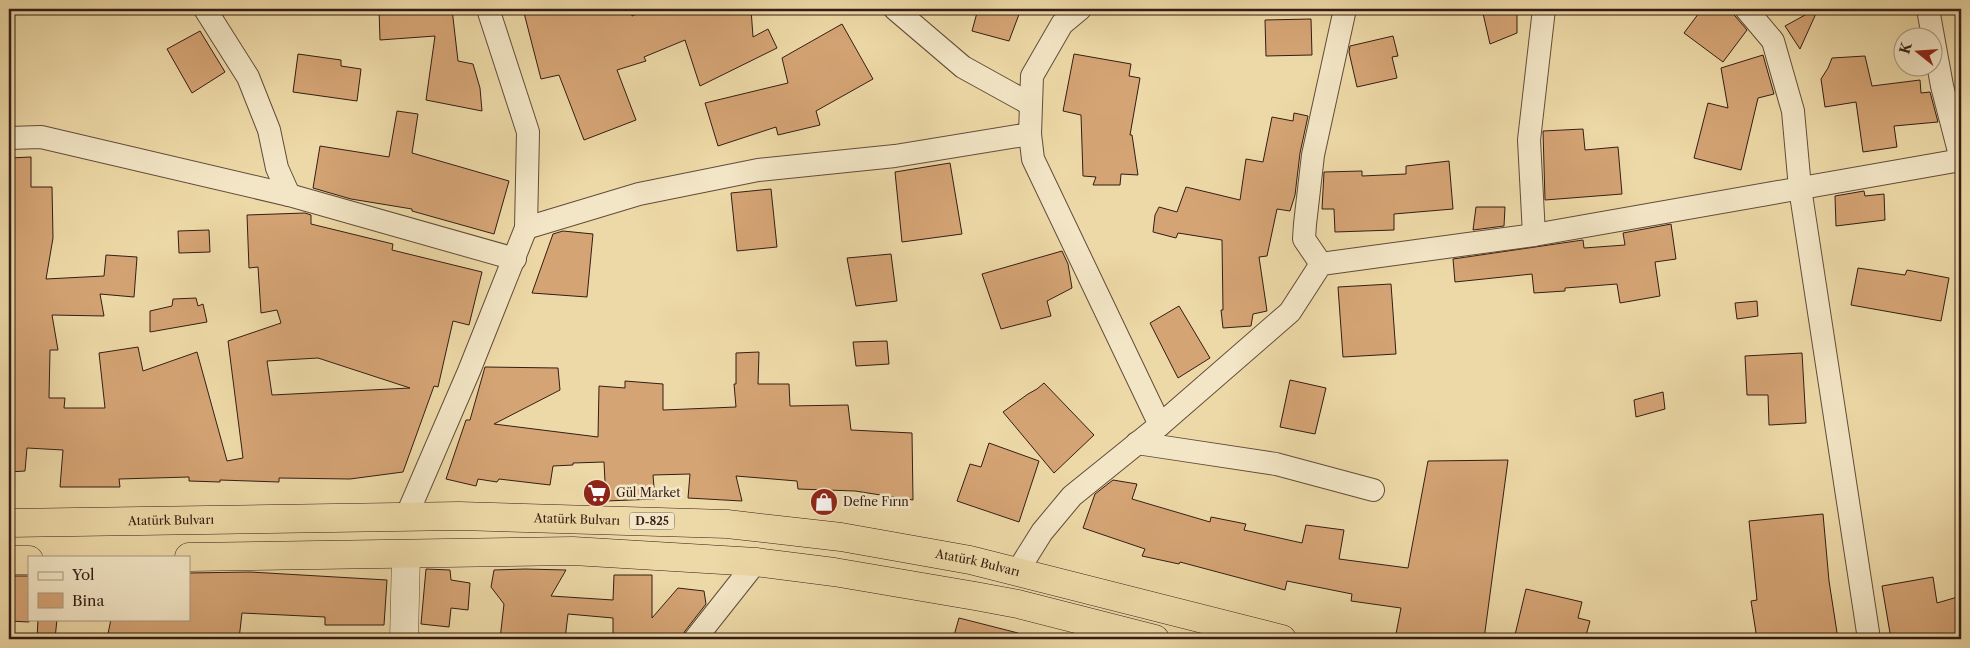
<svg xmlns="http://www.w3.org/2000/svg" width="1970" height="648" viewBox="0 0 1970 648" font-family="'Libre Caslon Text',serif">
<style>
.building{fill:#d5a475;stroke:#341d15;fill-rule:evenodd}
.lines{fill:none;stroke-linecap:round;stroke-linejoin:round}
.minor-casing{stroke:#624c3a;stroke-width:24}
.tertiary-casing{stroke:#624c3a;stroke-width:29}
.trunk-casing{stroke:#341d15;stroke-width:29}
.minor{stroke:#f3e6c6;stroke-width:22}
.tertiary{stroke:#f3e6c6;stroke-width:28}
.trunk{stroke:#edd9a7;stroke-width:28}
.labels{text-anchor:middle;stroke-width:5;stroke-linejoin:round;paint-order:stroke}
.shield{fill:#f3e6c6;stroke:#6d594a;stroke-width:1}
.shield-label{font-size:11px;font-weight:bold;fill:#341d15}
.poi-label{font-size:12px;fill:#341d15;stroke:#f3e6c6;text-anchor:start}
.street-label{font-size:12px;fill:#341d15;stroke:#f3e6c6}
</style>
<rect width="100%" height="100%" fill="#edd9a7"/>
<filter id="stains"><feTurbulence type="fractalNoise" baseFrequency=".004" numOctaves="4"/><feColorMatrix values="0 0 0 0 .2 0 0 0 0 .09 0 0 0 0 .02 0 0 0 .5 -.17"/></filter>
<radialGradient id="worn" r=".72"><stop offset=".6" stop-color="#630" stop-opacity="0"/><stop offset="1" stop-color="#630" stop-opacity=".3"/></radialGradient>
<!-- building -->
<g class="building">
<path d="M379,9H452L458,61L473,64L480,88L482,111L426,100L435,36L380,40Z"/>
<path d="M523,9H630L632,16L649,9H751L753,37L768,29L777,48L700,86L685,40L644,57L646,61L617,70L636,120L584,140L559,75L541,79Z"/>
<path d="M978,9H1021L1009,41L972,31Z"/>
<path d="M1482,9H1517V33L1490,44Z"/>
<path d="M1702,9H1729L1747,30L1723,62L1684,33Z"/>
<path d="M1816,9H1818L1800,49L1785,26Z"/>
<path d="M1311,19L1312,55L1266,56L1265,20Z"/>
<path d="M842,24L873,79L816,111L820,125L778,135L776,127L718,146L705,103L788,83L782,58Z"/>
<path d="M200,31L225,72L192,93L167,49Z"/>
<path d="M1393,36L1398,56L1392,57L1397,78L1357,87L1349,52L1350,46Z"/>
<path d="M298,54L341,60V66L361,69L357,101L293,92Z"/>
<path d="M1074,54L1131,64L1129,76L1140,78L1130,135H1132L1138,175L1121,174L1120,185H1093L1096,177L1083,176L1081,115L1063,111Z"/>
<path d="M1763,55L1774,94L1758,98L1741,170L1694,158L1708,103L1728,108L1721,68Z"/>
<path d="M1865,56L1872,86L1920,80L1921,93L1930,92L1938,122L1894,126L1897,147L1863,152L1856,102L1825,107L1821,79L1828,68L1832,58Z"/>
<path d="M397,111L418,114L412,153L509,181L494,234L412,211V209L351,199L313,188L320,146L389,157Z"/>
<path d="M1294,113L1308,116L1300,153L1295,195L1290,211L1277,209L1267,256L1259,257L1267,311L1253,314L1251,326L1223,328L1221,310H1223L1222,240L1178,233L1176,238L1153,232L1155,215L1159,207L1177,212L1186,187L1240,200L1246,159L1263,162L1272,117L1293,121Z"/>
<path d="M1583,129L1585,150L1618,147L1622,194L1545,200L1543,131Z"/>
<path d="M31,157V187H52L53,238L46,279L104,276L106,255L137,257L134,297L100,294L104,316L52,315L58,350H50L49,398H65L64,408H105L99,353L138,347L143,371L197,352L227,461L243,458L228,341L281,323L277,310L261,313L258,267L249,268L247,215L305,213L311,215V224L393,244L392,250L482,272L469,325L453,321L438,387L434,386L403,472L350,479L279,478V482L220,480V482L189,481V477L119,479L120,487H60L63,450L27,448L25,471L9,472V441L12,393H9V158ZM318,358L410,388L272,395L267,361Z"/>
<path d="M1449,161L1453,209L1394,214V230L1335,232L1334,209H1322L1324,172L1362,171V176L1406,174V166Z"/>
<path d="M950,163L962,234L902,242L895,172Z"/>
<path d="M771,189L777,247L737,251L731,193Z"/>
<path d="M1864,191L1865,196L1884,194L1885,220L1836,226L1835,196Z"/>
<path d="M1476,207H1505L1504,226L1473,230Z"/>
<path d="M1671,224L1676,259L1655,262L1660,296L1620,303L1617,284L1565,288V291L1534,293L1532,274L1455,282L1453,259L1583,240L1584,248L1625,245L1623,233Z"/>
<path d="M209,230L210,252L179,253L178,231Z"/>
<path d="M563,231L593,234L587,297L532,293L553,234Z"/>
<path d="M1062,251L1068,264L1072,288L1047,301L1051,316L1001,329L982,274Z"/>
<path d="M891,254L897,301L856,306L847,258Z"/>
<path d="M1858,268L1905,275L1907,270L1949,278L1941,321L1851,305Z"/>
<path d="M1391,284L1396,354L1343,357L1338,287Z"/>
<path d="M196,298L198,306L203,304L207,322L150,332V311L172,306L173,299Z"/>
<path d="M1757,301L1758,316L1737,319L1735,303Z"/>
<path d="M1179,306L1210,358L1178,378L1150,323Z"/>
<path d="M887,341L889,364L856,366L853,342Z"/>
<path d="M759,352L758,384H789L790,406L848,405L851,430L912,433L913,500L855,491L798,489L797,481L736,476L742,501L688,498L690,474L653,475L655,499L606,501L604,462L573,463V465L553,466L550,485L499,479L497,482L478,479L476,486L446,479L466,420H470L485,367L558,368L560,390L494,424L598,437L599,386L625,388V381L663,384V410L736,407L734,384H736V353Z"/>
<path d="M1802,353L1806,423L1769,425L1768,395H1747L1745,356Z"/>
<path d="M1290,380L1326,388L1315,434L1280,427Z"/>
<path d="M1044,383L1094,435L1054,473L1003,412L1028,394L1037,389Z"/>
<path d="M1663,392L1665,409L1636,417L1634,400Z"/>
<path d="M989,443L1039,461L1019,522L957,501L970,464L981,467Z"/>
<path d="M1508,460L1484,639H1427L1396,634L1401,608L1351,601L1352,594L1287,581L1285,590L1180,562L1179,564L1142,556L1145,549L1083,528L1095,494L1113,480L1137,484L1132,499L1210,522L1211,517L1246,524L1244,530L1302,543L1306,525L1344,530L1339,559L1408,568L1428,461Z"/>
<path d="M1823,514L1829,581L1838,639H1757L1751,601L1757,600L1749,521Z"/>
<path d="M426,569L450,570L451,580L470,583L468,610L451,608L449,627L421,624Z"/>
<path d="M525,569L566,570L551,596L613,600L614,575H652V618L678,588L704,591L706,604L685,631L681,639H671L661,634H613V618L568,614L565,639H500L504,604L491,587L494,570Z"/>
<path d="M250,572L387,580L384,625H325V617L242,613L239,639H107L111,619H189V573Z"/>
<path d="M9,576H29V622L9,621Z"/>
<path d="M1933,577L1937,603L1961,596V633L1928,639H1891L1882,586Z"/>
<path d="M1526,589L1582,602L1578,618L1590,621L1585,639H1514Z"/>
<path d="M959,618L1018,633L1017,639H953Z"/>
<path d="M38,619H57L55,639H37Z"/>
</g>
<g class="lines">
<defs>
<g id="minor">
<path d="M205,9L248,77L269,130L277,168L289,195"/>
<path d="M895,9L963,67L1030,104"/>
<path d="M1080,9L1062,24L1032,76L1030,134L1033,159L1160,425"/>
<path d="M1746,9L1773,41L1793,111L1800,188L1869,639"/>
<path d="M1928,9L1942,86L1961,159"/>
<path d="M9,138L41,137L289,195L515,259"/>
<path d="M526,228L639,194L758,170L895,156L1030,134"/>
<path d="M1534,235L1529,140L1544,9"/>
<path d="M1321,264L1304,239L1305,224L1313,155L1345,9"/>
<path d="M1137,443L1276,464L1373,490"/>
<path d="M406,517L469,371L526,228L528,132L488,9"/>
<path d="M1017,572L1042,532L1072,496L1160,425L1290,312L1321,264L1534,235L1961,160"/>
<path d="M695,639L756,562"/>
</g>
<path id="tertiary" d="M404,639L406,555"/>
<g id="trunk">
<path id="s1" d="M9,523L459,516L727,524L841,537L970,560L1282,639"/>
<path d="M189,557L573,551L756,562L834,572L975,596L1018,604L1155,639"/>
<path d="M9,560H29"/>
</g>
</defs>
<!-- minor casing -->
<use href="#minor" class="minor-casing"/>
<!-- tertiary casing -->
<use href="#tertiary" class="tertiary-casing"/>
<!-- trunk casing -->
<use href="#trunk" class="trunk-casing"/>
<!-- minor -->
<use href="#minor" class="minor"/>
<!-- tertiary -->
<use href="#tertiary" class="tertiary"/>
<!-- trunk -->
<use href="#trunk" class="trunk"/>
</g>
<!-- icons -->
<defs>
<symbol id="supermarket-disc" viewBox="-11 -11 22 22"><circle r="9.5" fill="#8f2418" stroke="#f3e6c6"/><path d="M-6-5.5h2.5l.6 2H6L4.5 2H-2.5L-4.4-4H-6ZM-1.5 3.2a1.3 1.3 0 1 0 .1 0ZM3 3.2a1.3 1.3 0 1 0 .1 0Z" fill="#fff"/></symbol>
<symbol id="shop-disc" viewBox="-11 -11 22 22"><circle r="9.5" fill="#8f2418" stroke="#f3e6c6"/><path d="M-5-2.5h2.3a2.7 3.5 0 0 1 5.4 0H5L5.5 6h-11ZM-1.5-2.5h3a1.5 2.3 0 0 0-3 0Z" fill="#fff"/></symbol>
</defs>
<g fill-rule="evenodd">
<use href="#supermarket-disc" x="581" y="477" width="32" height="32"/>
<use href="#shop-disc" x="808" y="486" width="32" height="32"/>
</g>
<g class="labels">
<!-- shield labels -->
<rect class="shield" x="629.5" y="512.5" width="45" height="17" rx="4"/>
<g class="shield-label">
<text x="652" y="525">D-825</text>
</g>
<!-- poi labels -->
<g class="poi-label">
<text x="616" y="497">Gül Market</text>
<text x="843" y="506">Defne Fırın</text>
</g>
<!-- street labels -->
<g class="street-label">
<text dy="4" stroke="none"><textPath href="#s1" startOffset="568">Atatürk Bulvarı</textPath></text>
<text dy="4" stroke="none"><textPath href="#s1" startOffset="162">Atatürk Bulvarı</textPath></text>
<text dy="4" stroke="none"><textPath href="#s1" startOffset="972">Atatürk Bulvarı</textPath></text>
</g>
</g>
<!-- margin -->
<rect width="1970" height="648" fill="none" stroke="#edd9a7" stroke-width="30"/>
<rect x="10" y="10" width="1950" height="628" fill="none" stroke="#341d15" stroke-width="2.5"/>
<rect x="15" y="15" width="1940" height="618" fill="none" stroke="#341d15"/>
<!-- legend -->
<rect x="28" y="556" width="162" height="65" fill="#f3e6c6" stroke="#a7967f"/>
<rect x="38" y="572" width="25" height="8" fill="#f3e6c6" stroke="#a7967f"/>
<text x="72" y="580" font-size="15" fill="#341d15">Yol</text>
<rect x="38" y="593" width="25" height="15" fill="#d5a475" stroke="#a7967f"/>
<text x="72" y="606" font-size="15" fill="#341d15">Bina</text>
<!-- north arrow -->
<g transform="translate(1918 52) rotate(287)"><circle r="24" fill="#f3e6c6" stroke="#a7967f"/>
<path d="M0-4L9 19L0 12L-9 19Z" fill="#8f2418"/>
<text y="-8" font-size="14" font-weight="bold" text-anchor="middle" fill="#341d15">K</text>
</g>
<rect width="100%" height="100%" filter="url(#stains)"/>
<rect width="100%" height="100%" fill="url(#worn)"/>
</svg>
